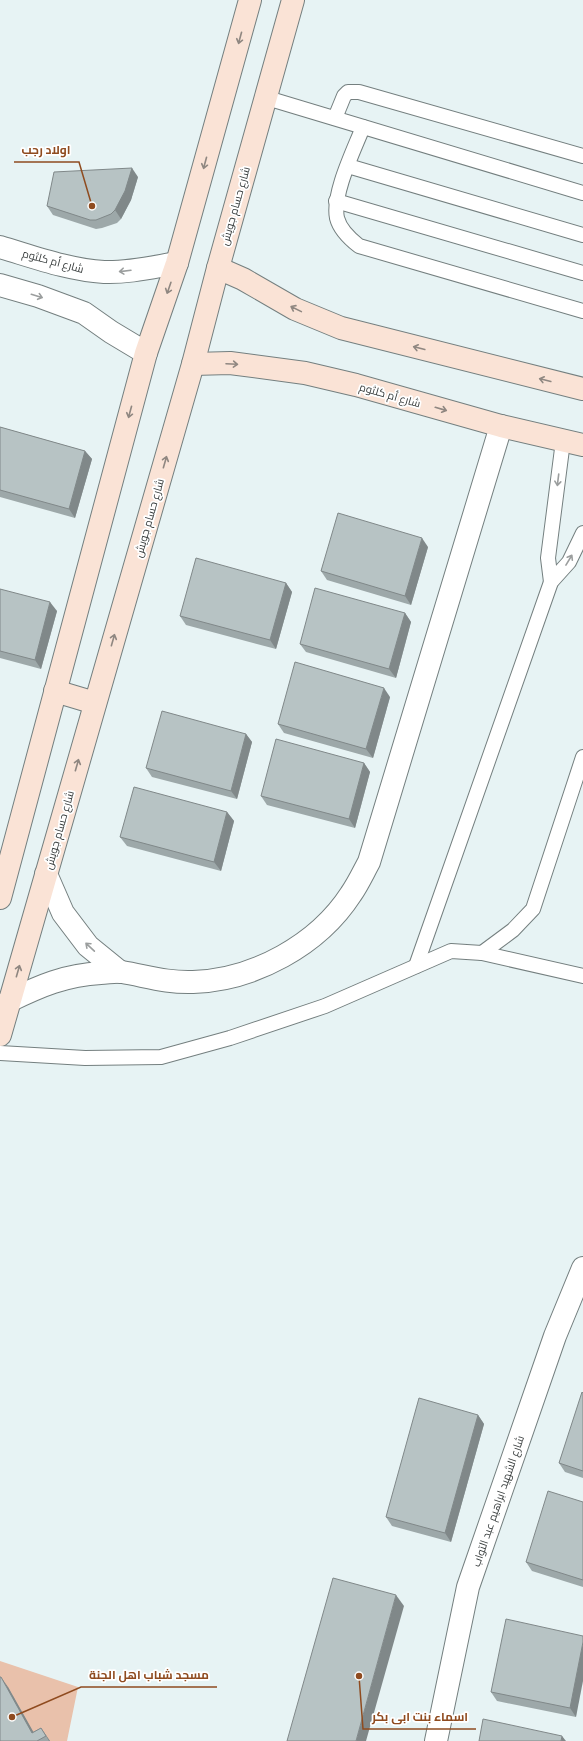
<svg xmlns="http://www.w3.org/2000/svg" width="583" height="1741" viewBox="0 0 583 1741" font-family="Merriweather,Cairo,serif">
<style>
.green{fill:#e9c1ab}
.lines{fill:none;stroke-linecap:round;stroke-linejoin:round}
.lane-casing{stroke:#747f7f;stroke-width:16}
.street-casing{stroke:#747f7f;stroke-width:24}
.secondary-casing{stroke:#747f7f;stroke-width:24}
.lane{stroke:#fff;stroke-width:14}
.street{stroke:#fff;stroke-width:22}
.secondary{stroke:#fae3d6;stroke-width:22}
.wall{fill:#9da8a9}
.shaded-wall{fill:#808889}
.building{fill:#b7c3c4;stroke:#808889}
.oneway{stroke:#8f8781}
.oneway2{stroke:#9b9e9e}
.labels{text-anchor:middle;stroke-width:3.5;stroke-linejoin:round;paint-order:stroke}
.street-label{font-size:11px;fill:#373c3c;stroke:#fff}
.leader{fill:none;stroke:#8f4b1f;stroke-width:1.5}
.callout-dot{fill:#8f4b1f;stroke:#fff;stroke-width:1.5}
.callout-label{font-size:12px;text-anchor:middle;font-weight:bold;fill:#8f4b1f;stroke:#fff;stroke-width:3.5;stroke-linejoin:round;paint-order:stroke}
</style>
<rect width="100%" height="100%" fill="#e7f3f4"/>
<!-- green -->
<path class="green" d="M0,1661L78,1687L67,1741H50L48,1739L38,1741L0,1692Z"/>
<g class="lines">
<defs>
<g id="lane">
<path d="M267,98L583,193"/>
<path d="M335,118L344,96L348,92H359L583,156"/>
<path d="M363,127C354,150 332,194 337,218C340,230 350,239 359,246L583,311"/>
<path d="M348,166L583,235"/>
<path d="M336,201L583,273"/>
<path d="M551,582L548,558L563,441"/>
<path d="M482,953L513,930L533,909L583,757"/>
<path d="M416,966L551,582L569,562L583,533"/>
<path d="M0,1053L85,1058L161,1057L230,1038L325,1006L451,951L482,953L583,976"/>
</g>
<g id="street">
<path d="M0,247C34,257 69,270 104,272C128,273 153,267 177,263"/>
<path d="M0,285L38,296L84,313L111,332L146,353"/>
<path d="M46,874L63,913L88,946L120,972"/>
<path d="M9,1001C40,986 65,975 101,973C107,973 115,971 122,972C146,976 167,983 193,982C254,980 318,945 351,894C358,884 363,873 369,862L501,426"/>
<path d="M436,1741L468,1587L555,1336L583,1268"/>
</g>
<g id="secondary">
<path d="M218,268L243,279L295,309L341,328L583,389"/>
<path d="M193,364L230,363L305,373L356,385L501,426L583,445"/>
<path d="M55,691L95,703"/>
<path d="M0,898L146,353L177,263L250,0"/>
<path d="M0,1035L193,364L218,268L293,0"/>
</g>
</defs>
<!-- lane casing -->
<use href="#lane" class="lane-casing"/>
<!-- street casing -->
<use href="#street" class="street-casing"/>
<!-- secondary casing -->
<use href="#secondary" class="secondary-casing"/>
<!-- lane -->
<use href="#lane" class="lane"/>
<!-- street -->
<use href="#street" class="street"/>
<!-- secondary -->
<use href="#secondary" class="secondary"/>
</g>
<!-- wall -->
<g class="wall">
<path d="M138,177L131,200L121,219L117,223L102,228L96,229L53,215L47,206Z"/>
<path d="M0,427L85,451L92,459L75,518L0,497Z"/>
<path d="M428,547L411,605L327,580L321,571Z"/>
<path d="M286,583L292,592L276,649L186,625L180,616Z"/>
<path d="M0,589L57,611L41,669L0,658Z"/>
<path d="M405,613L411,622L396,678L306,652L300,644Z"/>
<path d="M390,697L373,758L284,733L278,724Z"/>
<path d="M246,734L252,742L237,799L152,777L146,768Z"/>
<path d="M364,763L370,772L355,828L267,805L261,796Z"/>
<path d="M227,812L234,821L221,871L127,846L120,837Z"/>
<path d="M583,1393V1478L565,1472L559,1463Z"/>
<path d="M478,1415L484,1424L451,1542L392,1526L386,1517Z"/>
<path d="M583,1502V1587L532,1571L526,1562Z"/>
<path d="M583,1636L576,1717L497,1701L491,1692Z"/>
<path d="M8,1687L33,1732L41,1728L50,1741H0Z"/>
</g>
<!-- shaded-wall -->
<g class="shaded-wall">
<path d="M132,168L138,177L131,200L121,219L115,210Z"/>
<path d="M85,451L92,459L75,518L69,509Z"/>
<path d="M422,538L428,547L411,605L405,596Z"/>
<path d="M286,583L292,592L276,649L270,640Z"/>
<path d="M50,602L57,611L41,669L35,660Z"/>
<path d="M405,613L411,622L396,678L389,669Z"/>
<path d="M384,688L390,697L373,758L366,749Z"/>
<path d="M246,734L252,742L237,799L231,791Z"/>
<path d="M364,763L370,772L355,828L349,819Z"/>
<path d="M227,812L234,821L221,871L214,862Z"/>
<path d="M478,1415L484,1424L451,1542L445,1533Z"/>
<path d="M396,1595L404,1606L366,1741H356Z"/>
<path d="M583,1642V1681L576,1717L570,1708Z"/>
<path d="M1,1677L8,1687L38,1740L32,1733Z"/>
<path d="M41,1728L50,1741H49L46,1736Z"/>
<path d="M562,1736L566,1741H561Z"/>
</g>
<!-- building -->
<g class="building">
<path d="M132,168L125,191L115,210L111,214L96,220H90L47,206L54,172Z"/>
<path d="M0,427L85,451L69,509L0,490Z"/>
<path d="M338,513L422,538L405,596L321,571Z"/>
<path d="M196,558L286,583L270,640L180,616Z"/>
<path d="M315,588L405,613L389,669L300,644Z"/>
<path d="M0,589L50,602L35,660L0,651Z"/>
<path d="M295,662L384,688L366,749L278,724Z"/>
<path d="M162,711L246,734L231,791L146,768Z"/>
<path d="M276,739L364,763L349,819L261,796Z"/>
<path d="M134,787L227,812L214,862L120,837Z"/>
<path d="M582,1392L583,1393V1471L559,1463Z"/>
<path d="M419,1398L478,1415L445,1533L386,1517Z"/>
<path d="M548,1491L583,1502V1580L526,1562Z"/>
<path d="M333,1578L396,1595L356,1741H287Z"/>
<path d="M506,1619L583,1636V1642L570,1708L491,1692Z"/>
<path d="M0,1677H1L32,1733L41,1728L46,1736L37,1741H0Z"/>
<path d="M483,1719L562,1736L561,1741H479Z"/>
</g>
<!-- one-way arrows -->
<defs><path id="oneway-shaft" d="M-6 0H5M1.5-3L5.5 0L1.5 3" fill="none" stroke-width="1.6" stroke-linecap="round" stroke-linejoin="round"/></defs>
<g class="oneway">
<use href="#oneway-shaft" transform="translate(240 38) rotate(105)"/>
<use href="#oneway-shaft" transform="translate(205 163) rotate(105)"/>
<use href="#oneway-shaft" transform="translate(169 288) rotate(109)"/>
<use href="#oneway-shaft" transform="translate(296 309) rotate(-154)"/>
<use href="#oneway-shaft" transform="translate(419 348) rotate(-166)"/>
<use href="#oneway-shaft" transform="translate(232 364) rotate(3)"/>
<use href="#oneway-shaft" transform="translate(545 380) rotate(-166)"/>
<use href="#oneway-shaft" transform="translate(441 409) rotate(16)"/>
<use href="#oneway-shaft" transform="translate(130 412) rotate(105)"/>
<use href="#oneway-shaft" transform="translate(165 462) rotate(-74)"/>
<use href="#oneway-shaft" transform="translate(113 640) rotate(-74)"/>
<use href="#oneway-shaft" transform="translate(77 765) rotate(-74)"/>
<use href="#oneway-shaft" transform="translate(18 971) rotate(-74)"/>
</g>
<g class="oneway2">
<use href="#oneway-shaft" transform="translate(125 271) rotate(173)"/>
<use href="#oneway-shaft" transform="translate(37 296) rotate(17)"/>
<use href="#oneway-shaft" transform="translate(558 480) rotate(97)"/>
<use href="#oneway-shaft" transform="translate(569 560) rotate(-59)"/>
<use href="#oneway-shaft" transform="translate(90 947) rotate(-137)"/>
</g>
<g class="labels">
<!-- street labels -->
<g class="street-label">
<text transform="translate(235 206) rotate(-74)" y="4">شارع حسام جويش</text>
<text transform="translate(53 261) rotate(15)" y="4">شارع أم كلثوم</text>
<text transform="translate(390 395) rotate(16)" y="4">شارع أم كلثوم</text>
<text transform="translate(149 518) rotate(-74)" y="4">شارع حسام جويش</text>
<text transform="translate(59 830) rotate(-74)" y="4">شارع حسام جويش</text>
<text transform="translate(498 1501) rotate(-71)" y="4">شارع الشهيد ابراهيم عبد التواب</text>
</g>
</g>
<!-- callouts -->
<path class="leader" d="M92 206L79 162H14M12 1717L81 1687H217M359 1676L363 1729H476"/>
<g class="callout-dot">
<circle cx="92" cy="206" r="4"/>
<circle cx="12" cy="1717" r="4"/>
<circle cx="359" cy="1676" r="4"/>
</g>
<g class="callout-label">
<text x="46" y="154">اولاد رجب</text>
<text x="149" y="1679">مسجد شباب اهل الجنة</text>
<text x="420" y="1721">اسماء بنت ابى بكر</text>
</g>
</svg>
